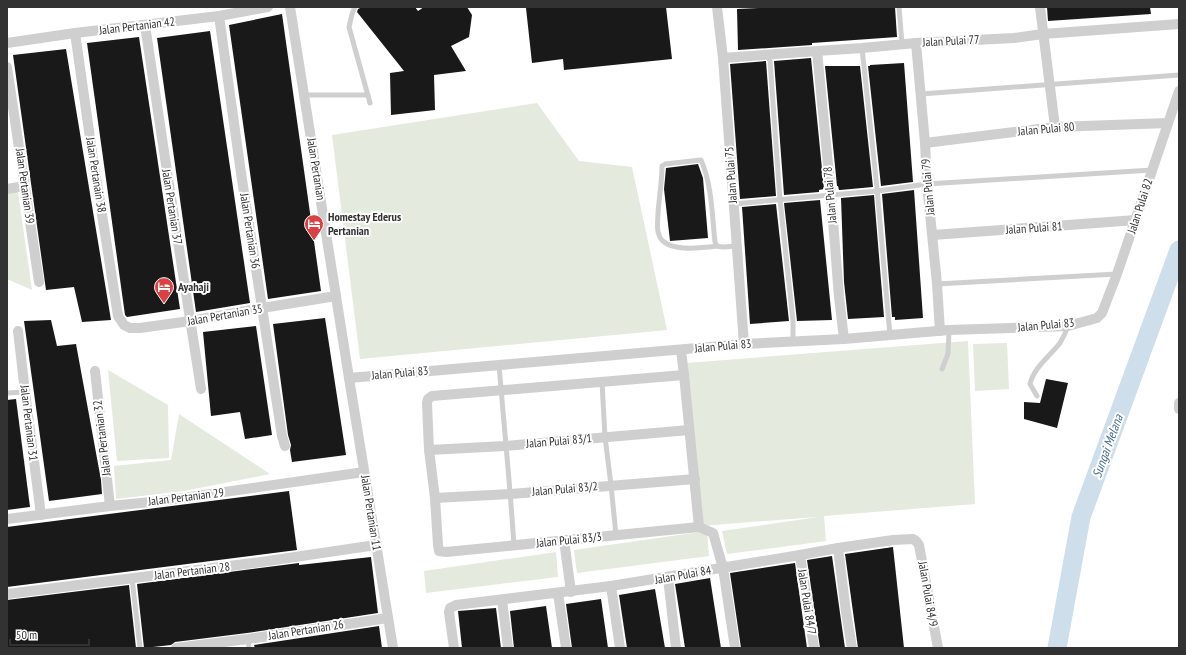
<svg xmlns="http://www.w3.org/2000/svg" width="1186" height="655" viewBox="0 0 1186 655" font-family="'PT Sans Narrow',sans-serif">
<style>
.green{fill:#e4eade}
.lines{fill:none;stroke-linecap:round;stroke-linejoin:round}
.river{stroke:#cfdeeb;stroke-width:19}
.building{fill:#191919}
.lane{stroke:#cfcfcf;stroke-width:5}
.street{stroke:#cfcfcf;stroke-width:10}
.labels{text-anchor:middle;stroke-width:4;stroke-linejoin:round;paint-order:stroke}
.street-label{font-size:12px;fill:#323232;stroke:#fff}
.poi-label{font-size:12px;font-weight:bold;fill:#323232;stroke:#fff;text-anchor:start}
.water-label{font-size:13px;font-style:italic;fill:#446d90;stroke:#fff}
</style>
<rect width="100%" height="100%" fill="#fff"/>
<!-- green -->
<g class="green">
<path d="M537,103L579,161L632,167L667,330L360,359L332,135Z"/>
<path d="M18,192L32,290L7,279V193Z"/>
<path d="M968,341L975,504L824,516L826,541L727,554L722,531L818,517L700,526L686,363Z"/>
<path d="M1007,343L1009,389L975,391L973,344Z"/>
<path d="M108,370L168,405L169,458L117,461Z"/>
<path d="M179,414L270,474L184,491L116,499L114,466L171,460Z"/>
<path d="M707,531L709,556L577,573L574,550Z"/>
<path d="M556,552L558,577L426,593L424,571Z"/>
</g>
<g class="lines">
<!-- river -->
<path class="river" d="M1057,648L1081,517L1179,250"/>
</g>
<!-- building -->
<g class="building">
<path d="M362,7H415L418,11L424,7H467L472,15L469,37L451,46L466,71L434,75L435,110L391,115L390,73L404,71L357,12L358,9Z"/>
<path d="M540,7H666L672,59L564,70L563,59L532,63L526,8Z"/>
<path d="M778,7H895L897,37L812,43V45L738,50L737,9Z"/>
<path d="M1047,7H1150L1151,14L1048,21Z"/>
<path d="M282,14L321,291L268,299L229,25Z"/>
<path d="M210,31L250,303L196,312L157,38Z"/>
<path d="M139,37L180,309L127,317L125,315L87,43Z"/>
<path d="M66,49L111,320L82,322L74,287L46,290L13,55Z"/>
<path d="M811,58L824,189L819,190V192L784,195L774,61Z"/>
<path d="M766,61L776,196L740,199L730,64Z"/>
<path d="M904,63L913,182L881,186L868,66H870V65Z"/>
<path d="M825,66H860L873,187L840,190H839L838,186H837Z"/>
<path d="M698,164L703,178L708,238L670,241L664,189L666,168Z"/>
<path d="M914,190L923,318L895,320V317H892L882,194Z"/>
<path d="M874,195L884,317L848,319L844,282L841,198Z"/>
<path d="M820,200L832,320L797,321L784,203Z"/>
<path d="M776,204L789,321L750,324L742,207Z"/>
<path d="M325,318L346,455L292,462L290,450L291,445L288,435L273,324Z"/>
<path d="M51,320L57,346L76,344L101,480L102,494L49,501L24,321Z"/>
<path d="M256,326L272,435L245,439L240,412L211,416L203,332Z"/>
<path d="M1046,379L1068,383L1057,428L1024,419V402L1040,403Z"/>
<path d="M16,399L30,507L7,510V400Z"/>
<path d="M289,491L297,550L7,587V527Z"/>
<path d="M893,547L904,648H858L845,554Z"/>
<path d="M832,556L840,613L845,648H820L807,560Z"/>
<path d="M371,557L378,613L247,633L175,642L171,645L144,648L137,584L299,563V565Z"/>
<path d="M795,563L807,648H741L730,573Z"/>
<path d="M710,578L721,648H685L675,584Z"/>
<path d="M129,585L136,648H7V600Z"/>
<path d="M655,589L665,648H627L619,595Z"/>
<path d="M601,599L608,648H572L566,604Z"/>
<path d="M546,606L552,648H514L510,611Z"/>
<path d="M496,608L501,648H462L458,611Z"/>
<path d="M379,626L382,648H255L254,645Z"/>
</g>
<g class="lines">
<!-- lane -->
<g class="lane">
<path d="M355,7L352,14L349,27L370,103"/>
<path d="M899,7L902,44"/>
<path d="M862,48L877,188L890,336"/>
<path d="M768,55L770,61L780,200L793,321V342"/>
<path d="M921,94L1179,75"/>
<path d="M304,95H368"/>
<path d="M733,204L831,195L877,191L927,184L1152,170"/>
<path d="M717,246C702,248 665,253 659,235C656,228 658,220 658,213C659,198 662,182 662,166L665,164L701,160C712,185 712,215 715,242L717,246C724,248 730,247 737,245"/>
<path d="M937,284L1117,274"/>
<path d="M499,365C504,425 510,485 514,545"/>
<path d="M942,369L948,354L949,330"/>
<path d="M602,382L605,437L611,485L616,535"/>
<path d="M7,393L25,392"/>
<path d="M1037,396L1030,384C1034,367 1050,356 1060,343C1063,338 1066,332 1068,326"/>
<path d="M132,578L140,648"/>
<path d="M248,639L249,648"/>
</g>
<!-- street -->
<g class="street">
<path d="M290,7L349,378L393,648"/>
<path d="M717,7L723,58L744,344"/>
<path d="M1040,7L1055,127"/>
<path d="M219,16L241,173L282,436L285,446"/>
<path d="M145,25L168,178L201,389"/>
<path d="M75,33L95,173L98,189L118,316L124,325L130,328H140L190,321L262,308L336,296"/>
<path d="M7,43L75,33L219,16L268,7"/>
<path d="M916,43L925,143L927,184L937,284L940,331"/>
<path d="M817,51L831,195L839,297L844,339"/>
<path d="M723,58L817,51L862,48L916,43L1014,38L1043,34L1179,24"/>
<path d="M7,67L39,282"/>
<path d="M925,143L1055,127L1168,123"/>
<path d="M7,189L25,186"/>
<path d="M933,235L1136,220"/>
<path d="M18,331L25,392L41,515"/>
<path d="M681,350L684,375L699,527"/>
<path d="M95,371L110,506"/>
<path d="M684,375L432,396L428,399L427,403L429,450L435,498L438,545L439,551L446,552L699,527L713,533L723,568L735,648"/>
<path d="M349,378L744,344L844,339L949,330L1068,326L1097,318L1102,313L1117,274L1179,91"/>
<path d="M1179,403V409"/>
<path d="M429,450L505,446L689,430"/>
<path d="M435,498L511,494L695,479"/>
<path d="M7,519L110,506L161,501L364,472"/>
<path d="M564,540L571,592"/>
<path d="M838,548L846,612L852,648"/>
<path d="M800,555L814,648"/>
<path d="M668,578L676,648"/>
<path d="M611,586L620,648"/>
<path d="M558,593L566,648"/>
<path d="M7,594L261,562L376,545"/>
<path d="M502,600L508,648"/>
<path d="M176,648L248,639L388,618"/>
<path d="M454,648L449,612L450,608L456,605L611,586L800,555L838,548L893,540L913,539L916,541L919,545L938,648"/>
</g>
</g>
<!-- icons -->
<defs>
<symbol id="hotel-pin" viewBox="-11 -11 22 30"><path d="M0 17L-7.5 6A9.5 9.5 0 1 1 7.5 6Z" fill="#db4142" stroke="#fff"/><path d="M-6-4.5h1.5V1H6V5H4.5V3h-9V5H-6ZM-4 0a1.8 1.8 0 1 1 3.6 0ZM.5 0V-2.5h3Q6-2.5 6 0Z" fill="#fff"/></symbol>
</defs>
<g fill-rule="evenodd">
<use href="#hotel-pin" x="303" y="213" width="22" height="30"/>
<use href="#hotel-pin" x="153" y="276" width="22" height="30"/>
</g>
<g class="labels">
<!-- street labels -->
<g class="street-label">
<text transform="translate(137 26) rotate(-7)" y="4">Jalan Pertanian 42</text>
<text transform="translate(951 41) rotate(-3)" y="4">Jalan Pulai 77</text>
<text transform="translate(1046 129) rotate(-5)" y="4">Jalan Pulai 80</text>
<text transform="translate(316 169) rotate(81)" y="4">Jalan Pertanian</text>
<text transform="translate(96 175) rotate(81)" y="4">Jalan Pertanain 38</text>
<text transform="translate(731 175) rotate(-94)" y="4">Jalan Pulai 75</text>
<text transform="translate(25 186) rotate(82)" y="4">Jalan Pertanian 39</text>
<text transform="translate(928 187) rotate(-95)" y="4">Jalan Pulai 79</text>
<text transform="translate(830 195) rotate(-95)" y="4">Jalan Pulai 78</text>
<text transform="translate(1140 206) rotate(-72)" y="4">Jalan Pulai 82</text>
<text transform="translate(172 207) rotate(81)" y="4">Jalan Pertanian 37</text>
<text transform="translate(1034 228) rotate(-4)" y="4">Jalan Pulai 81</text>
<text transform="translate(250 231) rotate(81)" y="4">Jalan Pertanian 36</text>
<text transform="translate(225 315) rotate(-10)" y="4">Jalan Pertanian 35</text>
<text transform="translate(1046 325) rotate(-5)" y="4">Jalan Pulai 83</text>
<text transform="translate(723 346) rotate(-5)" y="4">Jalan Pulai 83</text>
<text transform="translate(400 373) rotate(-5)" y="4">Jalan Pulai 83</text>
<text transform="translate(29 423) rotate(83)" y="4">Jalan Pertanian 31</text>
<text transform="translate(102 438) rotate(-97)" y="4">Jalan Pertanian 32</text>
<text transform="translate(559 441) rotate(-5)" y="4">Jalan Pulai 83/1</text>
<text transform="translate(565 489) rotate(-5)" y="4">Jalan Pulai 83/2</text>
<text transform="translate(186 497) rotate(-7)" y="4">Jalan Pertanian 29</text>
<text transform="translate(371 513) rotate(81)" y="4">Jalan Pertanian 11</text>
<text transform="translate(569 540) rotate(-6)" y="4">Jalan Pulai 83/3</text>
<text transform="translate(192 571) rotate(-7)" y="4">Jalan Pertanian 28</text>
<text transform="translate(683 575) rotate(-10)" y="4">Jalan Pulai 84</text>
<text transform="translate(928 594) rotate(80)" y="4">Jalan Pulai 84/9</text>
<text transform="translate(807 602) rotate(81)" y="4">Jalan Pulai 84/7</text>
<text transform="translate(306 630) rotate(-9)" y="4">Jalan Pertanian 26</text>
</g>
<!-- poi labels -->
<g class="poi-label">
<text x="328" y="221">Homestay Ederus<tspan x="328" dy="14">Pertanian</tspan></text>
<text x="178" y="291">Ayahaji</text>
</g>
<!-- water labels -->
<g class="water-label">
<text transform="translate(1107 446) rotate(-70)" y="5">Sungai Melana</text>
</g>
</g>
<!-- border -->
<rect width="1186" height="655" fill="none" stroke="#323232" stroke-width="16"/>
<!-- scale -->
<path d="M10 639v6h79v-6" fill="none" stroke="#323232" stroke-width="2"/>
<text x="16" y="639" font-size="12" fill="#323232" stroke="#ffffff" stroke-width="3" paint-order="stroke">50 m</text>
</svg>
